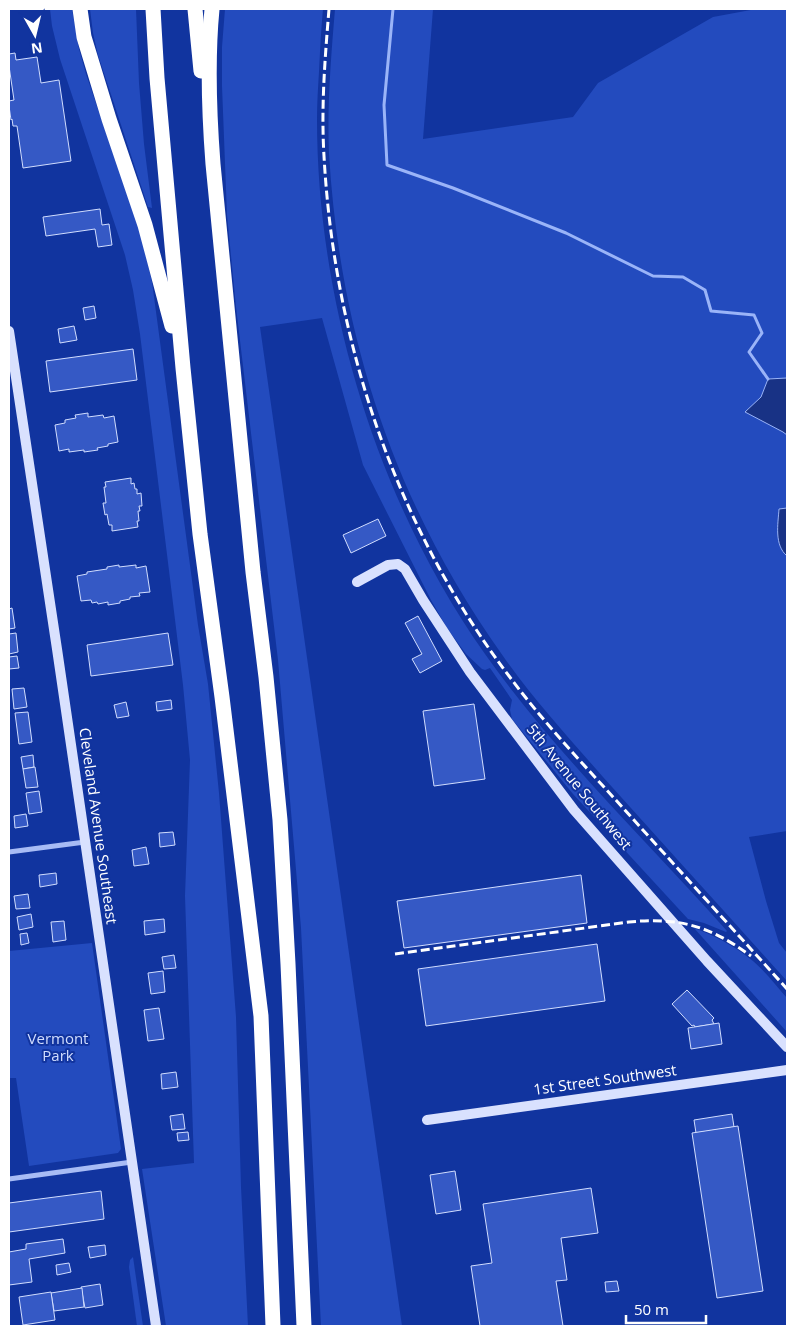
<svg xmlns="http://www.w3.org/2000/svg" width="796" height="1335" viewBox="0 0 796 1335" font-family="'Open Sans',sans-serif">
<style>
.green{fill:#234bbe}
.water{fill:#183285;stroke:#9ab4f8}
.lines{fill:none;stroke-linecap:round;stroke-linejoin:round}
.stream{stroke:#9ab4f8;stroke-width:3}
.building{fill:#3559c5;stroke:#d1ddfe}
.street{stroke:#a8bcf5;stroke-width:5}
.secondary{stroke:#d9e1fe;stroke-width:10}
.highway{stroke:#fff;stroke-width:15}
.rail{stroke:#fff;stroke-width:3;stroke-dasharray:9 4;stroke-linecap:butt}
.labels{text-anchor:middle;stroke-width:4;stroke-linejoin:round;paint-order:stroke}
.street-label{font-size:15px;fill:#fff;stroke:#11349f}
.park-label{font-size:15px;fill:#d1ddfe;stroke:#11349f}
</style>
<rect width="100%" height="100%" fill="#11349f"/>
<!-- green -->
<g class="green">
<path d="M50,9H72L79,49L86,74L141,235L152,282L198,625L208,684L219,793L236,1017L241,1187L248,1326H166L142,1169L194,1163L185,896L190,760L183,685L140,334L133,290L125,255L60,59L52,26Z"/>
<path d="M90,9H136L139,83L144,144L152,208L148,207L98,55L93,33Z"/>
<path d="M225,9H323C321,30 320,51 319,72C318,88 317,103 317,119C317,304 378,503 485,654C555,753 646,840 727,931L726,932L704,923L688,919L573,794L512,719L510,710L512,700L490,668L485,670L482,669L466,654L447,628L431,600L363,465L322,318L260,327L402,1326H321L301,928L278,660L236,307L227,215L222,86V47Z"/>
<path d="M335,9H433L423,139L573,117L598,83L713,17L756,9H787V378L768,379L761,397L783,432L787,435V508L779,509C778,524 775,545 787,556V831L749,837L766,901L779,943L787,953V981C726,913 664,845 603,777C569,738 533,699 503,656C396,506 340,338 329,154C327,106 331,57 335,9Z"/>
<path d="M694,928C713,935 733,945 749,958C764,969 775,985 787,998V1032Z"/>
<path d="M92,943L121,1149L118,1153L29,1166L16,1078H9V951Z"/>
<path d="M133,1257L143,1326H137L129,1267L130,1260Z"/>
</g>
<!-- water -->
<g class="water">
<path d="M787,378V435L783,432L745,412L761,397L768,379Z"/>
<path d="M787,508V556C774,545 778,524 779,509Z"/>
</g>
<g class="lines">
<!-- stream -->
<path class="stream" d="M393,9L384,105L387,165L453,188L566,233L653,276L683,277L705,290L711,311L754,315L762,333L749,352L768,379"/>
</g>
<!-- building -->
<g class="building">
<path d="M15,53L16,60L37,57L41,83L59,80L71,161L23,168L17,126H13L12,119L11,120L9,106V101L14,100L9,66V54Z"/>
<path d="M100,209L102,225L109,224L112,245L98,247L95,229L46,236L43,217Z"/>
<path d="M94,306L96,318L85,320L83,308Z"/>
<path d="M74,326L77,340L60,343L58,329Z"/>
<path d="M133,349L137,380L50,392L46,361Z"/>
<path d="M88,413V417L103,415L104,418L114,416L118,442L108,444V446L97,448L98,450L84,452V450L69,452V449L59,451L55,425L65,423V420L76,418L75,415Z"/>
<path d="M131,478V484L134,483L135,489H137V494L141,493L142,506H139L140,511H138L139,521H137L138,527L112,531V525H109L107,514L105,515L103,503H106L104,487H106L105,482Z"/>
<path d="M378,519L386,536L351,553L343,535Z"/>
<path d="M119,565V567L136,565V568L146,566L150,592L139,593L140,596L130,597V599L120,601V603L108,605V602L98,604L97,602L92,603L91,600L81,601L77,576L87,574V572L107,569V567Z"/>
<path d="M12,608L15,628L9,629V609Z"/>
<path d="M418,616L442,661L420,673L412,659L422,654L405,623Z"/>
<path d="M16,633L18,652L9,654V634Z"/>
<path d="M168,633L173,665L91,676L87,645Z"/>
<path d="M17,656L19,668L9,669V657Z"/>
<path d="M24,688L27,707L14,709L12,689Z"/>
<path d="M171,700L172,709L157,711L156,702Z"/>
<path d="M126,702L129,716L117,718L114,705Z"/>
<path d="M474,704L485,779L434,786L423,711Z"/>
<path d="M28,712L32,742L19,744L15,713Z"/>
<path d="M33,755L34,767L23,769L21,757Z"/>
<path d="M35,767L38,787L26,788L23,769Z"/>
<path d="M39,791L42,812L29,814L26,793Z"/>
<path d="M26,814L28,826L15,828L14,816Z"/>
<path d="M173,832L175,845L160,847L159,833Z"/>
<path d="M146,847L149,864L134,866L132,850Z"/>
<path d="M56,873L57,884L40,887L39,875Z"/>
<path d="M581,875L587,923L404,948L397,901Z"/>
<path d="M28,894L30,908L16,909L14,896Z"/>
<path d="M31,914L33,927L19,930L17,917Z"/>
<path d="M164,919L165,932L145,935L144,921Z"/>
<path d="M64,921L66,940L53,942L51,922Z"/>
<path d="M27,933L29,943L21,945L20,934Z"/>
<path d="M597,944L605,1001L426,1026L418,969Z"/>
<path d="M174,955L176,968L164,969L162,957Z"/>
<path d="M163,971L165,992L151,994L148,973Z"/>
<path d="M687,990L714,1018L712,1020L714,1024L695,1027L694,1025L692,1026L672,1004Z"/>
<path d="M159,1008L164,1039L148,1041L144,1010Z"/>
<path d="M719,1023L722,1044L691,1049L688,1028Z"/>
<path d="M176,1072L178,1087L162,1089L161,1074Z"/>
<path d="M183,1114L185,1129L172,1130L170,1116Z"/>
<path d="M732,1114L734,1127L696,1133L694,1120Z"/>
<path d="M738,1126L763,1291L717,1298L692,1133Z"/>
<path d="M188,1132L189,1140L178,1141L177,1133Z"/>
<path d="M455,1171L461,1210L436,1214L430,1175Z"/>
<path d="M591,1188L598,1233L561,1238L567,1280L556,1281L563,1326H480L471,1266L492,1263L483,1204Z"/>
<path d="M101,1191L104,1219L9,1232V1203Z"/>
<path d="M63,1239L65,1253L29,1259L32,1282L9,1285V1252L26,1249V1244Z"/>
<path d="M105,1245L106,1255L90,1258L88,1247Z"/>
<path d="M69,1263L71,1272L57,1275L56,1265Z"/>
<path d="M617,1281L619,1291L606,1292L605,1282Z"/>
<path d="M100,1284L103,1305L85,1308L81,1287Z"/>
<path d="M82,1288L84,1307L54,1311L51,1293Z"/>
<path d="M51,1292L55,1320L23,1325L19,1297Z"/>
</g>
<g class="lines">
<!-- street -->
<g class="street">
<path d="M9,852L85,842"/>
<path d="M9,1179L132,1162"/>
</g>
<!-- secondary -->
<g class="secondary">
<path d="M9,331L57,649L156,1326"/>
<path d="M357,582L388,565L398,564L405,569L423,600L470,672L574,810L707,961L787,1047"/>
<path d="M427,1120L787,1070"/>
</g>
<!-- highway -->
<g class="highway">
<path d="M80,9L84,37L109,119L145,225L172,326"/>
<path d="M153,9L157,78L183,368L200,534L222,697L261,1016L273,1326"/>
<path d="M195,9L201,71"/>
<path d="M212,9C207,61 209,112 213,164L253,572L266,677L280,820L288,964L304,1326"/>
</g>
<!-- rail -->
<g class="rail">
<path d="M329,9C325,58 321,107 324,156C334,342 396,527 509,676C544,723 585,766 624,809C678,869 733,929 787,989"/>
<path d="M395,954L629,922C679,917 710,926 751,956"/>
</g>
</g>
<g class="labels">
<!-- street labels -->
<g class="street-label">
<text transform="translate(579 787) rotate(51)" y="5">5th Avenue Southwest</text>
<text transform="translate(98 826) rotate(82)" y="5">Cleveland Avenue Southeast</text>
<text transform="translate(605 1080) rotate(-8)" y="5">1st Street Southwest</text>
</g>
<!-- park labels -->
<g class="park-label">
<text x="58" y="1044">Vermont<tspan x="58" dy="17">Park</tspan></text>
</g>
</g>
<!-- border -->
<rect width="796" height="1335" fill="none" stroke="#ffffff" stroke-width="20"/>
<!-- north arrow -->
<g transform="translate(35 35) rotate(172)" stroke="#11349f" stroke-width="4" paint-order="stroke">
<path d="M0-4L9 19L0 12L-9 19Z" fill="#ffffff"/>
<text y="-8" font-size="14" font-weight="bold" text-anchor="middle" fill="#ffffff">N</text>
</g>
<!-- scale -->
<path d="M626 1315v8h80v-8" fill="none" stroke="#ffffff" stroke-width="2.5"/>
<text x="634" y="1315" font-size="15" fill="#ffffff" stroke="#11349f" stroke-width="4" paint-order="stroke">50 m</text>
</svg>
